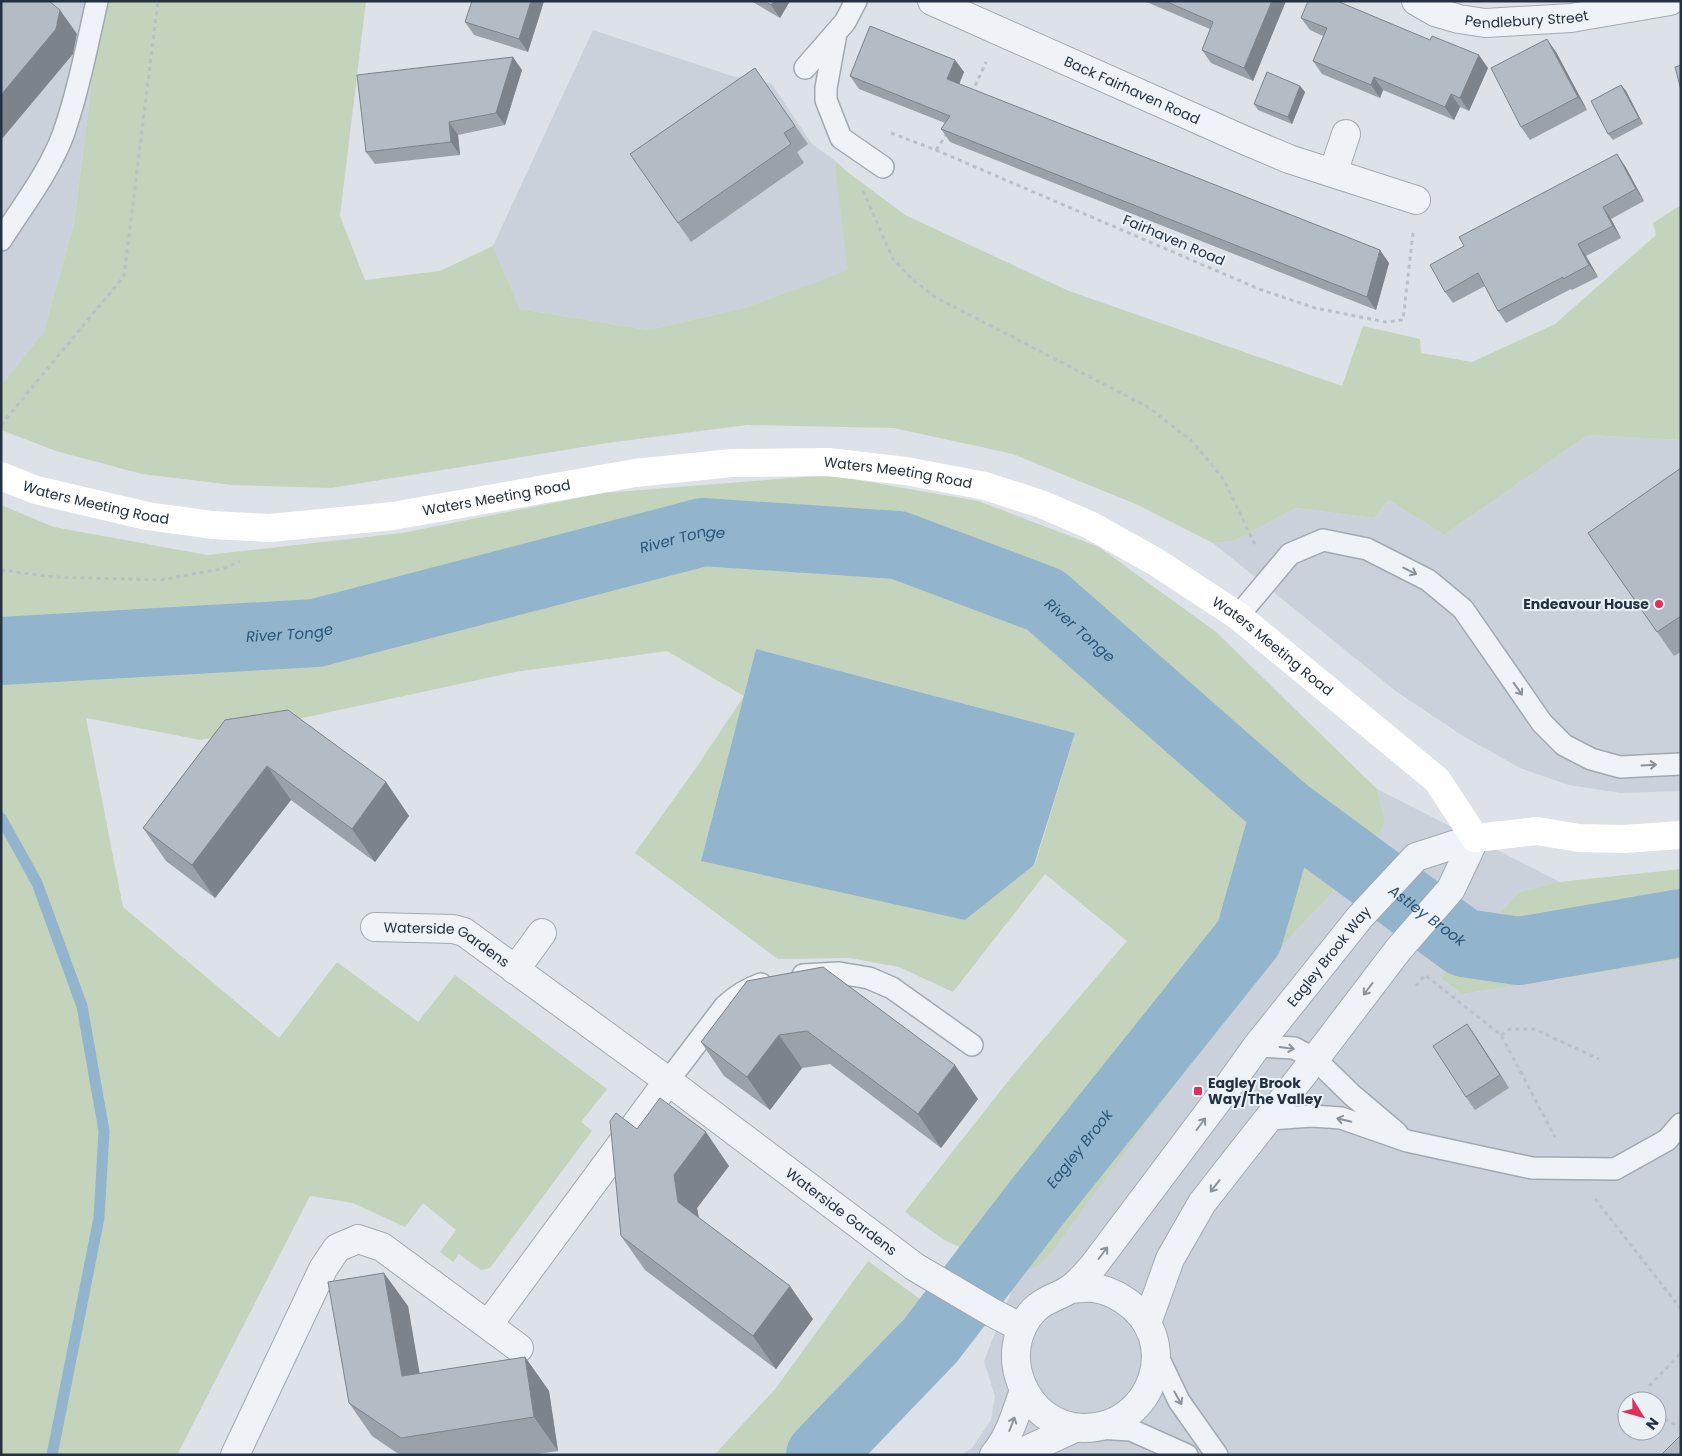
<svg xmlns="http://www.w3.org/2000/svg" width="1682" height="1456" viewBox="0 0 1682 1456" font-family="Poppins,sans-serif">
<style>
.built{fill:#cad1da;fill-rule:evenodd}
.green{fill:#c4d3bc;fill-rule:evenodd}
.water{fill:#92b4cd}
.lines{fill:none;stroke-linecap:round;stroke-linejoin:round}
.stream{stroke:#92b4cd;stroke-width:11}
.river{stroke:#92b4cd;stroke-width:68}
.lane-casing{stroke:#a1a9b2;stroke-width:24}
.street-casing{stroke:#a1a9b2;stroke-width:30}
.path{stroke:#bac0c7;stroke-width:3;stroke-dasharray:4 4;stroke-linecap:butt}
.lane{stroke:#eff2f6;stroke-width:21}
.street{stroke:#eff2f6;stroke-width:28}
.secondary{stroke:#fff;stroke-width:28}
.wall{fill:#9aa1a9}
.shaded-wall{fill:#7d838a}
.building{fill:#b3bbc5;stroke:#7d838a}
.oneway{stroke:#8a929b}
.poi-dot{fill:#dd315b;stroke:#ebf1f6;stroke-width:2}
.labels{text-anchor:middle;stroke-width:4;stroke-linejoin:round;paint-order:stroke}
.street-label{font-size:14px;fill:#243140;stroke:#ebf1f6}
.poi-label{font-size:14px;font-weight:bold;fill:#243140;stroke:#ebf1f6;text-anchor:end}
.water-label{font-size:15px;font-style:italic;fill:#2a5478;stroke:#ebf1f6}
</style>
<rect width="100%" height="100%" fill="#dce2e8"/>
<!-- built -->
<g class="built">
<path d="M1,1H102L74,223L44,331L1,386Z"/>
<path d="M593,30L732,76L771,83L812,144L834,160L849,270L744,308L648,330L520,309L493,246Z"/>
<path d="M1588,435L1681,440V791L1620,793L1569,785L1520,768L1463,736L1397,692L1213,543L1234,541L1296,508L1374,518L1389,500L1444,535Z"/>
<path d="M1377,789L1560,882L1519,892L1440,978L1462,994L1681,960V1455H961L972,1448L991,1420L995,1396L984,1361L1018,1274L1036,1267L1259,970L1371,852L1385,822ZM1627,1401H1657V1431H1627Z"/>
</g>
<!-- green -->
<g class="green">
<path d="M102,1H366L340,216L365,280L440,271L493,246L520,309L648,330L744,308L848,270L834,160L850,174L905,215L1069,291L1342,386L1363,326L1420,339L1421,353L1472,362L1555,324L1656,235L1653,223L1681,205V440L1588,435L1444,535L1389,500L1374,518L1296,508L1234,541L1213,543L1138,505L1013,454L894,428L747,425L614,442L331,488L232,485L142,474L56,451L1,430V386L44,331L74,223Z"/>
<path d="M829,475L978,501L1099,547L1216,632L1377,789L1385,822L1371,852L1259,970L1050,1254L1036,1267L1018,1274L944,1240L905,1212L1013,1075L1127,941L1045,874L953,992L899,967L850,958L778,959L635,853L696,768L744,696L667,651L515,672L201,740L86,718L123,907L279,1038L337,962L418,1022L455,975L607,1089L581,1122L592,1131L490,1268L481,1270L459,1254L453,1262L440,1252L456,1230L423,1203L405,1227L353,1203L310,1196L177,1455H1V505L54,527L207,555L402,533L603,493ZM756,649L1075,733L1035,865L701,861Z"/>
<path d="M1681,869V960L1462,994L1440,978L1519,892L1560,882Z"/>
<path d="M868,1261L920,1299L822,1418L805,1455H711L716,1453L776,1388Z"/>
</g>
<!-- water -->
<path class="water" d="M756,649L1075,733L1034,865L965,920L701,861Z"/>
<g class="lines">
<!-- stream -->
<path class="stream" d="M1,818L37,883L82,1006L104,1131L99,1218L52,1455"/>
<!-- river -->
<g class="river">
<path id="s1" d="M1,651L316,633L703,532L898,545L1045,600L1285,811L1464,943L1519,951L1681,923"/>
<path id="s2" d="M820,1455L930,1341L1034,1206L1249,937L1285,811"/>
</g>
<defs>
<g id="lane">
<path d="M836,33L826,88V100L841,138L883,167"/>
<path d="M805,68L845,22L856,1"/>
<path d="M1,240C22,207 49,172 63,135C78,92 87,46 97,1"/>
<path d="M1238,616L1290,554L1323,540L1367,549L1428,580L1463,609L1542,723L1564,745L1591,759L1620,767L1681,764"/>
<path d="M803,975L839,973L869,978L892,988L972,1045"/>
<path d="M1257,1046L1294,1048L1315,1059L1352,1095L1397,1133"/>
<path d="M668,1081L725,1006C737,995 747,989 761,984"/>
<path d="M1268,1119L1312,1116L1341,1118L1407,1141L1532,1168L1615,1169L1667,1140L1681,1124"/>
<path d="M1157,1355L1179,1401L1217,1455"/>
<path d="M1097,1428L1131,1430L1187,1455"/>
</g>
<g id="street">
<path id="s3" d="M932,1L1244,140L1289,159L1416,200"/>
<path id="s4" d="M1416,1L1435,12L1459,19L1485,23L1571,18L1670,1"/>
<path d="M1333,173L1346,134"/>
<path id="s5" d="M375,927L453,929L464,932L668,1081L915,1267L993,1313L1022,1328"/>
<path d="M515,970L542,933"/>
<path id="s6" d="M1070,1289C1077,1289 1086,1287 1093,1288C1104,1289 1115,1294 1124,1300C1184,1339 1153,1429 1083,1428C1025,1427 994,1352 1034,1310C1046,1298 1059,1297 1070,1289C1079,1283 1087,1273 1094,1265L1227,1088L1257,1046L1360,917L1416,857L1475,838"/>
<path d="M1147,1323L1170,1259L1202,1203L1315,1059L1398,950L1451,889L1475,838"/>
<path d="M488,1325L668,1081"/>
<path d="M235,1455L323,1269L337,1248L358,1239L382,1247L519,1348"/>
<path d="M994,1455C1010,1436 1016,1413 1024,1390"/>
<path d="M1016,1455L1075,1428"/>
</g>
</defs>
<!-- lane casing -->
<use href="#lane" class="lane-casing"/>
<!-- street casing -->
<use href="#street" class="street-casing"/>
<!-- path -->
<g class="path">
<path d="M972,93L986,62"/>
<path d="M891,133L936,150L1259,289L1315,308L1386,322L1403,320L1413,233"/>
<path d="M936,150L948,132"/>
<path d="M863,191L893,259L912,279L935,297L1148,407L1193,442L1224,480L1256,547"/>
<path d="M1,425L124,276L158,1"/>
<path d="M1,570L53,577L161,580L226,568L240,561"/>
<path d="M1416,986L1425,975L1501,1035L1555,1137"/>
<path d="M1501,1035L1510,1029H1534L1599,1059"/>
<path d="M1595,1199L1681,1309"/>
<path d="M1649,1386L1681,1353"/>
<path d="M1657,1416L1681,1427"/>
</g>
<!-- lane -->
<use href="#lane" class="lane"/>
<!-- street -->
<use href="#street" class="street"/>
<!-- secondary -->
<path class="secondary" id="s7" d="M1,476L36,490L147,516L212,525L270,528L393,516L635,473L732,463L828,462L906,471L985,486L1041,504L1090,525L1156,562L1238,616L1437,780L1475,838L1537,831L1579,838L1624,839L1681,835"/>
</g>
<!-- wall -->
<g class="wall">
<path d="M472,1H544L528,52L474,35L465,22Z"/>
<path d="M751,1H790L780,18Z"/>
<path d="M1144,1H1286L1253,81L1211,63L1202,50L1210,29Z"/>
<path d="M1301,18L1488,68L1469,111L1460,107L1454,120L1383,90L1380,98L1322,74L1313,61L1323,36L1310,30Z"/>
<path d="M1556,52L1587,110L1530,140L1521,127Z"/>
<path d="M955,60L964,72L959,84L1389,263L1376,310L950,142L941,129L945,123L859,89L850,76Z"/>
<path d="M755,68L808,144L797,152L804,163L691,242L630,154Z"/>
<path d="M522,70L505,125L458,135L460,155L375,164L366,152Z"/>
<path d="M1621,85L1626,91L1643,124L1613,140L1608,134Z"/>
<path d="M1300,86L1305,92L1292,124L1258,110L1254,104Z"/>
<path d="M1625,166L1644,201L1611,219L1621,238L1586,256L1598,277L1572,290L1571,289L1506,323L1498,311L1485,286L1453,303L1445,292Z"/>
<path d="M1681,468V652L1674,656L1588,533Z"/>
<path d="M225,720L386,782L409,816L375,862L291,800L215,898L166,861L143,828Z"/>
<path d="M747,981L978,1099L941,1148L830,1064L802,1068L770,1110L724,1076L701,1042Z"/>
<path d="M1476,1037L1509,1088L1475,1110L1466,1097Z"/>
<path d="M637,1129L729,1166L697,1208L699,1218L813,1319L776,1369L645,1270L621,1236Z"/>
<path d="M408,1306L419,1374L525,1357L549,1391L558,1451L532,1455H400L372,1436L349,1403Z"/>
</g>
<!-- shaded-wall -->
<g class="shaded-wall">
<path d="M531,1H544L528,52L519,39Z"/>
<path d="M774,1H790L780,18L771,5Z"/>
<path d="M1272,1H1286L1253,81L1244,68Z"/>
<path d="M60,10L77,34L73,54L1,140V95Z"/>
<path d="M1547,39L1556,52L1587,110L1578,97Z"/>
<path d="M1479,55L1488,68L1469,111L1460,98Z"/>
<path d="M513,57L522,70L505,125L496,113Z"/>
<path d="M955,60L964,72L956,92L947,79Z"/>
<path d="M1374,77L1383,90L1380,98L1371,85Z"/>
<path d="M1621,85L1626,91L1643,124L1639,118Z"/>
<path d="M1300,86L1305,92L1292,124L1288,117Z"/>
<path d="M1451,94L1460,107L1454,120L1445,107Z"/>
<path d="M449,122L458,135L460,155L451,142Z"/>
<path d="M1617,154L1625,166L1644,201L1636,189Z"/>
<path d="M1603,207L1611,219L1621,238L1613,226Z"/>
<path d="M1578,244L1586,256L1598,277L1589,265Z"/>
<path d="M1380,250L1389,263L1376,310L1367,297Z"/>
<path d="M267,766L291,800L215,898L192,865Z"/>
<path d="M386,782L409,816L375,862L352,829Z"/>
<path d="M1467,1024L1476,1037L1509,1088L1500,1075Z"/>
<path d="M779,1035L802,1068L770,1110L747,1077Z"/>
<path d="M955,1065L978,1099L941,1148L918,1114Z"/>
<path d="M706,1132L729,1166L697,1208L702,1236L678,1202L674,1175Z"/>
<path d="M384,1273L408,1306L426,1410L402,1376Z"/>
<path d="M790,1286L813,1319L776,1369L753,1336Z"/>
<path d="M525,1357L549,1391L558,1451L534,1417Z"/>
</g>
<!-- building -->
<g class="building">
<path d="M1,1H49L60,10L56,29L1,95Z"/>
<path d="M472,1H531L519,39L465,22Z"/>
<path d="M764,1H774L771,5Z"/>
<path d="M1165,1H1272L1244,68L1202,50L1213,22Z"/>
<path d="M1308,1H1337L1430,40L1432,36L1479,55L1460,98L1451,94L1445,107L1374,77L1371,85L1313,61L1327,28L1301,18Z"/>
<path d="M870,26L955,60L947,79L1380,250L1367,297L941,129L950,116L850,76Z"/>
<path d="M1547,39L1578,97L1521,127L1491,68Z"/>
<path d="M513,57L496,113L449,122L451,142L366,152L357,75Z"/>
<path d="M1681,65V90L1675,67Z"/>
<path d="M755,68L795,126L784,133L791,144L678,223L630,154Z"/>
<path d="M1267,72L1300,86L1288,117L1254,104Z"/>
<path d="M1621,85L1639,118L1608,134L1591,101Z"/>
<path d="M1617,154L1636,189L1603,207L1613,226L1578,244L1589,265L1563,279V277L1498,311L1478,273L1445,292L1430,265L1464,246L1459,237Z"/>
<path d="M1681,468V616L1657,632L1588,533Z"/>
<path d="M288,710L386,782L352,829L267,766L192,865L143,828L225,720Z"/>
<path d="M823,967L955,1065L918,1114L807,1031L779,1035L747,1077L701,1042L747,981Z"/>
<path d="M1467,1024L1500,1075L1466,1097L1433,1046Z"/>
<path d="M660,1098L706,1132L674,1175L678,1202L790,1286L753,1336L621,1236L610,1121L616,1113L637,1129Z"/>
<path d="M384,1273L402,1376L525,1357L534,1417L401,1438L349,1403L328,1282Z"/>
<path d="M1681,1435V1455H1661Z"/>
</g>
<!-- one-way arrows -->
<defs><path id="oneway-shaft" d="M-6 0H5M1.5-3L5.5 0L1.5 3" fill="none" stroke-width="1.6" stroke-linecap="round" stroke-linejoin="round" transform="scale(1.25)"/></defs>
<g class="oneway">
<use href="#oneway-shaft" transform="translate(1410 571) rotate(27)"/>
<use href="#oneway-shaft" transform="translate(1518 689) rotate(55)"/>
<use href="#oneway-shaft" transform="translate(1649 765) rotate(-3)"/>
<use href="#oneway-shaft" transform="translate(1368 989) rotate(127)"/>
<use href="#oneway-shaft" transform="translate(1287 1048) rotate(8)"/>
<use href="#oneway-shaft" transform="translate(1344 1120) rotate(-166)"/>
<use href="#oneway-shaft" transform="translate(1201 1124) rotate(-53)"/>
<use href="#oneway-shaft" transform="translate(1215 1186) rotate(128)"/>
<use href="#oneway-shaft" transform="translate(1103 1253) rotate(-53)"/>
<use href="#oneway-shaft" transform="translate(1178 1398) rotate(61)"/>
<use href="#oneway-shaft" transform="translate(1012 1424) rotate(-69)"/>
</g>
<!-- markers -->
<g class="poi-dot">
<circle cx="1659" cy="604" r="5"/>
<rect x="1193" y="1086" width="10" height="10" rx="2.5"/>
</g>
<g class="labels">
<!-- street labels -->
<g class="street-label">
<text dy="5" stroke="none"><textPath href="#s4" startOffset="115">Pendlebury Street</textPath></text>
<text dy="5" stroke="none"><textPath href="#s3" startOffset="219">Back Fairhaven Road</textPath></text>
<text transform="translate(1174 240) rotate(23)" y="5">Fairhaven Road</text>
<text dy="5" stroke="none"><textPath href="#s7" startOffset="909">Waters Meeting Road</textPath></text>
<text dy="5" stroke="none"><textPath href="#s7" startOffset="504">Waters Meeting Road</textPath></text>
<text dy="5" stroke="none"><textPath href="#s7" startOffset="99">Waters Meeting Road</textPath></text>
<text dy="5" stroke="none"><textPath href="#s7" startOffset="1329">Waters Meeting Road</textPath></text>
<text dy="5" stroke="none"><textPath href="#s5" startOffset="76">Waterside Gardens</textPath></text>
<text dy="5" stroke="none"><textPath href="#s6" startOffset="861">Eagley Brook Way</textPath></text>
<text dy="5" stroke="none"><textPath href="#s5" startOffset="559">Waterside Gardens</textPath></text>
</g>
<!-- poi labels -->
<g class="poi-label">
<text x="1649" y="609">Endeavour House</text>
<text x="1208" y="1088" text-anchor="start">Eagley Brook<tspan x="1208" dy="16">Way/The Valley</tspan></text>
</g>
<!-- water labels -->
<g class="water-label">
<text dy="5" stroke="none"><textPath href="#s1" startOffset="694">River Tonge</textPath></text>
<text dy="5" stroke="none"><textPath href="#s1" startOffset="1114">River Tonge</textPath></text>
<text dy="5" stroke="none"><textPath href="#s1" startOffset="289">River Tonge</textPath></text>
<text dy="5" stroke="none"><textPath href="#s1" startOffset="1564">Astley Brook</textPath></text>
<text dy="5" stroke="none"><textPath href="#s2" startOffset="402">Eagley Brook</textPath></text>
</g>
</g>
<!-- border -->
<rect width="1682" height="1456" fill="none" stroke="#243140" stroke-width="5"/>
<!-- north arrow -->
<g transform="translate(1642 1416) rotate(127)"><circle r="24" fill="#ebf1f6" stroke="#9ba4ad"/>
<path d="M0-4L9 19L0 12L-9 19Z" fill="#dd315b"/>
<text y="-8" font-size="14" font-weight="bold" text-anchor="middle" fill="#243140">N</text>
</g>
</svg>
